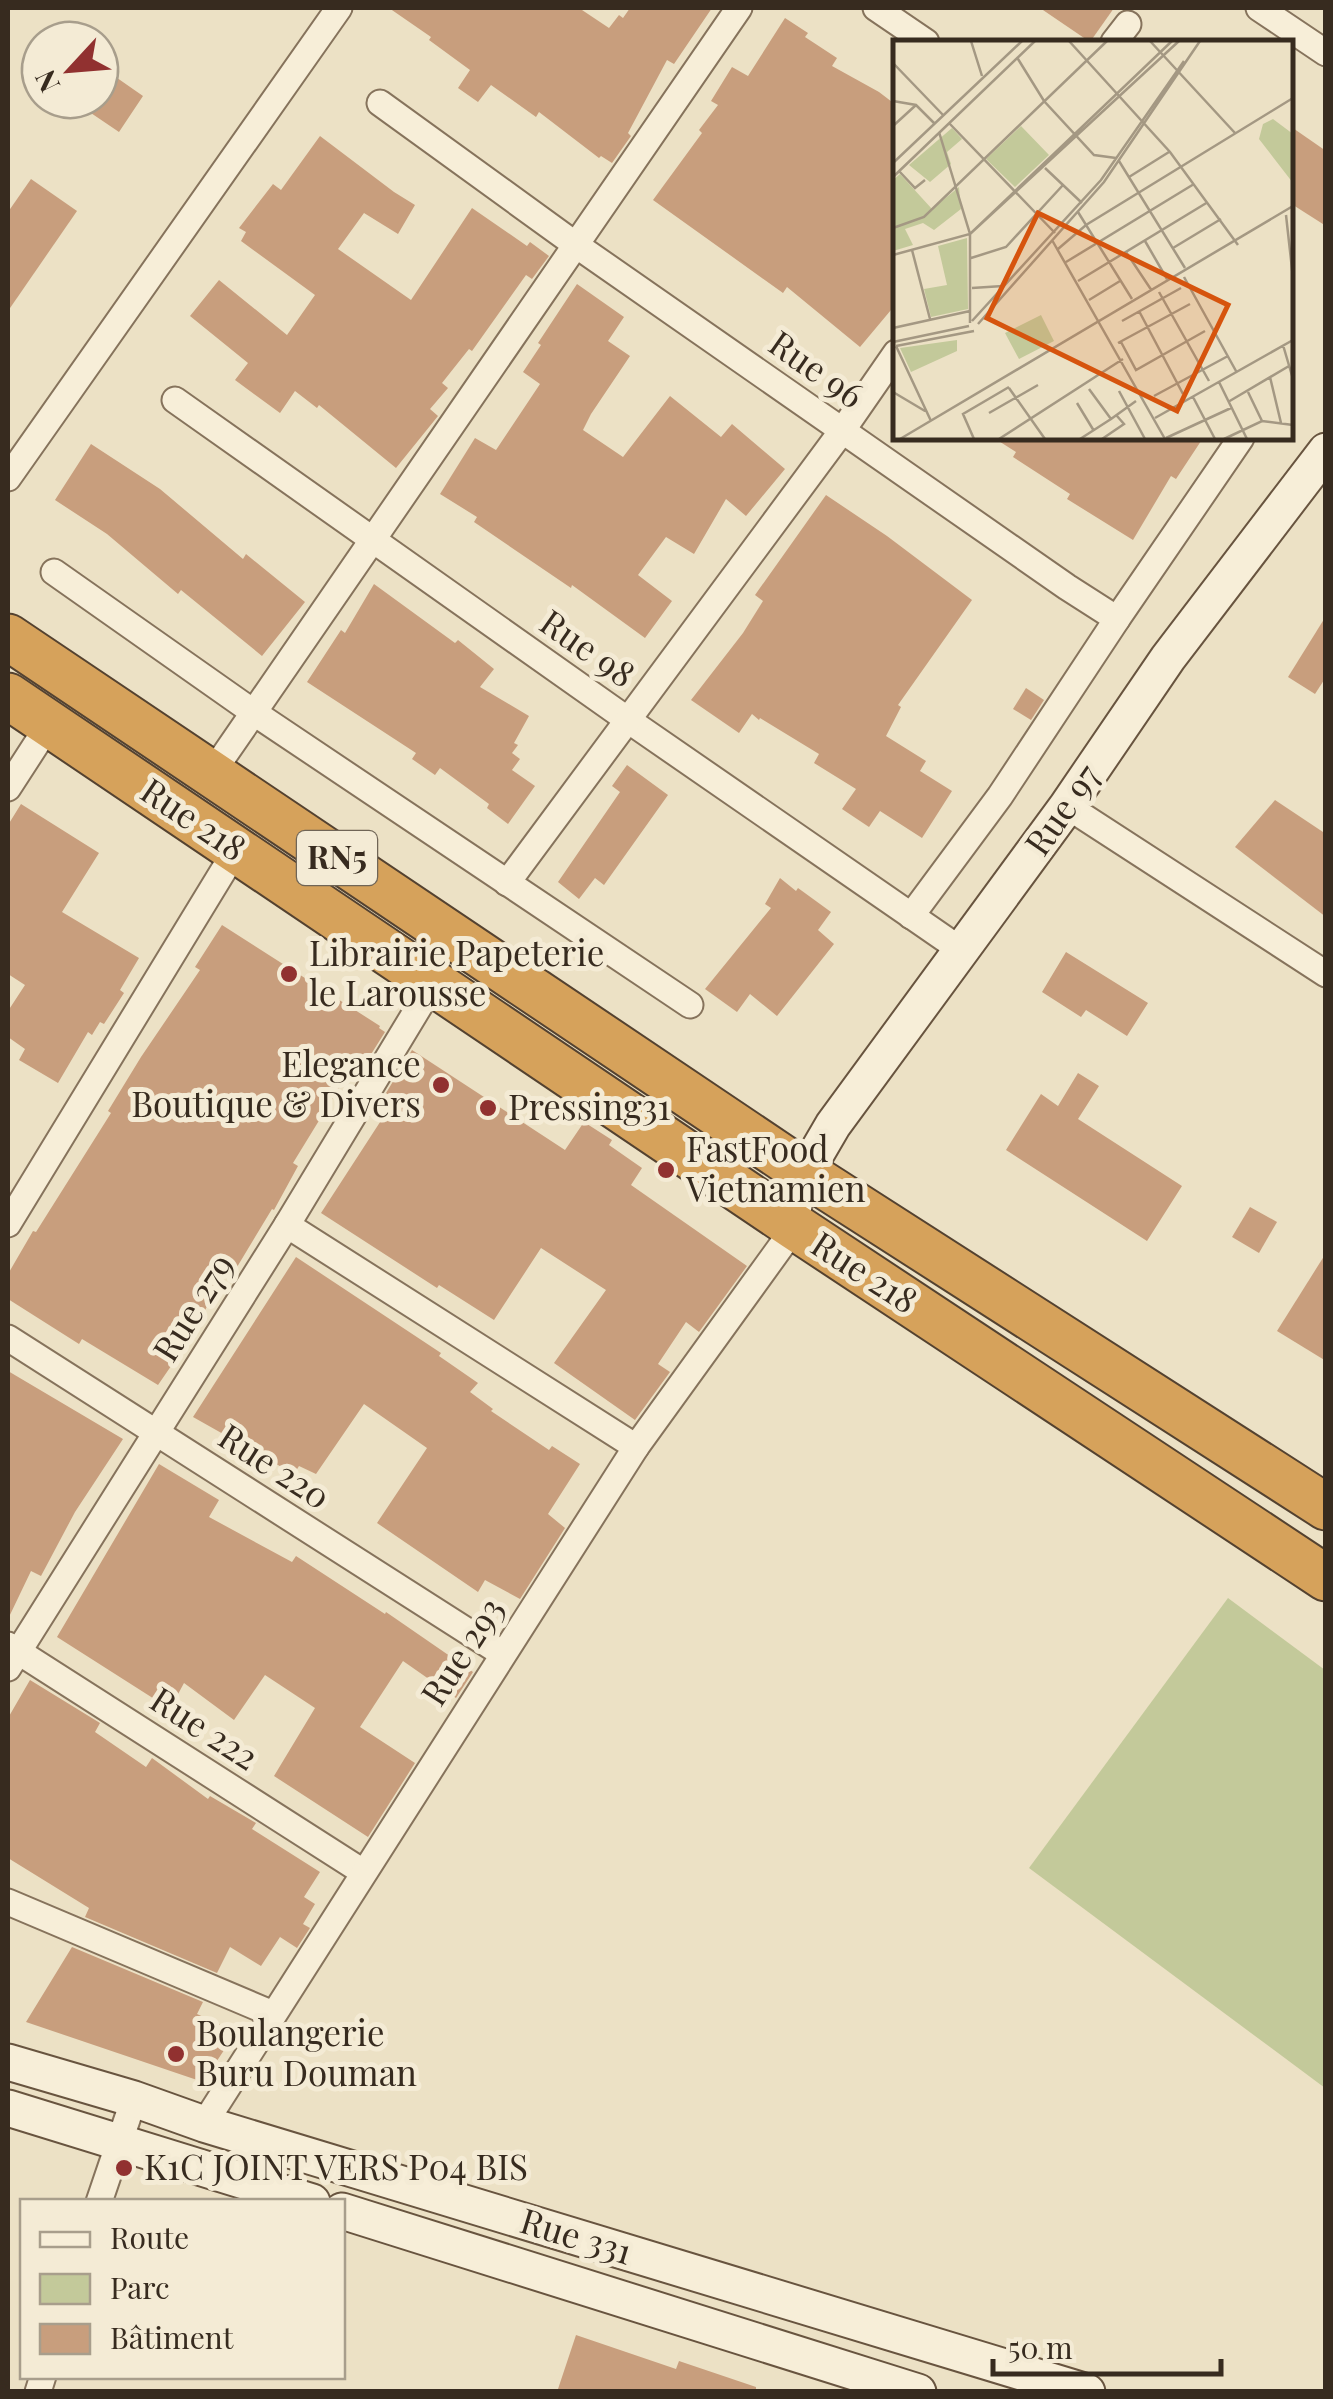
<svg xmlns="http://www.w3.org/2000/svg" width="1333" height="2399" viewBox="0 0 1333 2399" font-family="'Playfair Display',serif">
<style>
.green{fill:#c3c99a}
.building{fill:#c89e7d}
.lines{fill:none;stroke-linecap:round;stroke-linejoin:round}
.street-casing{stroke:#86735c;stroke-width:29}
.secondary-casing{stroke:#68543f;stroke-width:39}
.highway-casing{stroke:#544230;stroke-width:49}
.street{stroke:#f7eed8;stroke-width:25}
.secondary{stroke:#f7eed8;stroke-width:35}
.highway{stroke:#d6a25b;stroke-width:45}
.poi-dot{fill:#913130;stroke:#f4ebd5;stroke-width:4}
.labels{text-anchor:middle;stroke-width:10;stroke-linejoin:round;paint-order:stroke}
.shield{fill:#f4ebd5;stroke:#706556;stroke-width:2.5}
.shield-label{font-size:32px;font-weight:bold;fill:#372b1f}
.street-label{font-size:35px;fill:#372b1f;stroke:#f4ebd5}
.poi-label{font-size:35px;fill:#372b1f;stroke:#f4ebd5;text-anchor:start}
.inset-road{fill:none;stroke:#a49883;stroke-width:2.5}
.view{fill:#d6540e;fill-opacity:0.15;stroke:#d6540e;stroke-width:5}
.inset-edge{fill:none;stroke:#372b1f;stroke-width:5}
</style>
<rect width="100%" height="100%" fill="#ece1c5"/>
<!-- green -->
<path class="green" d="M1228,1598L1325,1670V2088L1029,1868Z"/>
<!-- building -->
<g class="building">
<path d="M389,8H579L609,28L619,15L623,18L630,8H712L674,64L667,60L628,133L631,136L612,163L601,156L599,158L539,112L536,117L491,85L478,102L458,88L470,70L429,40L431,37Z"/>
<path d="M1040,8H1114L1090,42Z"/>
<path d="M785,18L808,33L805,37L837,58L832,66L879,92L896,105V304L860,347L787,287L783,293L653,200L702,133L699,130L718,105L711,101L732,67L748,76Z"/>
<path d="M110,73L143,96L119,132L85,109L92,100H100V88Z"/>
<path d="M1290,126L1326,151V226L1290,203Z"/>
<path d="M320,136L394,192L415,205L398,234L364,213L338,249L411,300L472,208L527,246L530,242L549,256L532,279L526,275L472,351L469,349L442,383L448,388L430,409L438,416L396,468L319,405L317,408L295,391L280,413L235,380L248,363L190,316L219,280L287,335L315,295L241,241L246,232L239,228L273,184L281,190Z"/>
<path d="M31,179L77,211L8,311V212Z"/>
<path d="M577,284L624,317L608,341L630,356L591,414L583,430L623,457L670,396L721,437L732,424L785,469L746,516L726,499L694,554L666,537L638,575L672,601L645,638L572,585L571,588L474,522L477,517L440,494L475,438L496,450L540,384L523,372L541,345L538,343Z"/>
<path d="M994,438H1203L1176,479L1171,476L1133,540L1067,499L1070,494L1013,457L1016,452Z"/>
<path d="M91,444L160,489L243,559L246,554L305,602L262,656L181,590L178,594L107,534L55,500Z"/>
<path d="M826,495L887,536L972,600L898,705L901,707L886,736L926,761L920,771L952,791L922,838L880,811L869,827L842,809L856,789L814,763L819,754L760,718L759,720L752,714L739,733L691,700L743,633L763,601L755,595Z"/>
<path d="M374,584L455,643L458,640L494,669L480,687L529,716L514,743L518,745L512,753L520,759L512,770L535,786L508,824L487,808L489,804L440,768L435,775L412,759L416,753L307,682L341,630L345,633Z"/>
<path d="M1326,616V677L1315,694L1288,677Z"/>
<path d="M1026,688L1044,700L1031,720L1013,709Z"/>
<path d="M627,765L668,795L604,885L595,878L579,899L558,882L620,792L612,786Z"/>
<path d="M1275,800L1326,834V917L1235,847Z"/>
<path d="M21,804L99,853L62,912L139,958L120,990L124,993L104,1024L100,1022L92,1035L88,1032L58,1083L19,1060L25,1049L8,1037V1011L25,985L8,974V825Z"/>
<path d="M780,878L796,891L798,888L831,912L818,930L834,944L777,1016L750,994L737,1012L705,989L771,908L765,904Z"/>
<path d="M222,925L380,1026L379,1028L385,1032L358,1075L350,1070L293,1163L298,1166L274,1210L272,1209L231,1277L225,1273L189,1340L158,1385L82,1339L79,1344L8,1299V1274L33,1231L36,1232L111,1113L108,1111L141,1057L200,970L195,967Z"/>
<path d="M1066,952L1148,1003L1127,1036L1086,1010L1081,1017L1042,992Z"/>
<path d="M412,1050L565,1150L584,1122L612,1140L609,1145L642,1168L631,1185L747,1266L699,1332L686,1322L658,1364L670,1372L635,1420L554,1363L606,1290L541,1248L494,1320L439,1285L437,1288L321,1213L395,1099L386,1093Z"/>
<path d="M1078,1073L1099,1086L1078,1119L1182,1186L1147,1241L1006,1150L1041,1094L1058,1106Z"/>
<path d="M1250,1207L1277,1222L1259,1253L1232,1237Z"/>
<path d="M1326,1253V1361L1277,1331Z"/>
<path d="M296,1257L441,1353L439,1356L478,1383L470,1392L493,1409L491,1411L549,1450L552,1446L580,1464L548,1514L565,1528L520,1599L485,1580L478,1592L377,1523L427,1448L364,1404L316,1474L299,1466L294,1474L193,1417Z"/>
<path d="M8,1371L123,1439L75,1512L41,1576L31,1571L8,1619Z"/>
<path d="M159,1464L219,1500L209,1517L292,1562L296,1556L385,1614L386,1612L473,1672L456,1698L403,1661L360,1727L415,1763L368,1837L274,1776L315,1708L265,1675L234,1720L184,1683L170,1709L57,1637Z"/>
<path d="M30,1680L100,1723L95,1732L146,1767L152,1758L208,1799L210,1796L256,1823L252,1829L320,1872L304,1897L315,1904L303,1924L310,1928L297,1948L280,1937L261,1966L230,1947L217,1973L85,1917L89,1908L8,1858V1718Z"/>
<path d="M72,1947L203,2002L197,2014L236,2032L203,2082L26,2022Z"/>
<path d="M576,2335L676,2369L679,2361L756,2387V2392H557Z"/>
</g>
<g class="lines">
<defs>
<g id="street">
<path d="M876,8L926,42"/>
<path d="M1259,8L1326,53"/>
<path d="M1114,42L1128,24"/>
<path d="M380,103L576,245L1067,587L1117,619L1000,796L911,916"/>
<path d="M175,400L628,720L961,950"/>
<path d="M8,478L339,8"/>
<path d="M54,572L253,712L690,1005"/>
<path d="M1117,619L1241,438"/>
<path d="M212,773L739,8"/>
<path d="M8,788L50,723"/>
<path d="M1067,806L1326,974"/>
<path d="M507,883L842,431L896,353"/>
<path d="M8,1224L236,850"/>
<path d="M287,1225L636,1447"/>
<path d="M8,1338L503,1654"/>
<path d="M8,1645L363,1872"/>
<path d="M8,1668L287,1225L434,982"/>
<path d="M8,1902L273,2014"/>
<path d="M204,2124L636,1447L795,1227L805,1173"/>
<path d="M99,2202L134,2099"/>
<path d="M38,2392L43,2376"/>
</g>
<g id="secondary">
<path d="M805,1173L833,1125L1067,806L1168,658L1326,451"/>
<path d="M8,2062L134,2099L204,2124L1087,2392"/>
<path d="M8,2108L312,2202"/>
<path d="M342,2211L918,2392"/>
</g>
<g id="highway">
<path d="M8,637L805,1173L1326,1507"/>
<path d="M8,696L795,1227L1326,1578"/>
</g>
</defs>
<!-- street casing -->
<use href="#street" class="street-casing"/>
<!-- secondary casing -->
<use href="#secondary" class="secondary-casing"/>
<!-- highway casing -->
<use href="#highway" class="highway-casing"/>
<!-- street -->
<use href="#street" class="street"/>
<!-- secondary -->
<use href="#secondary" class="secondary"/>
<!-- highway -->
<use href="#highway" class="highway"/>
</g>
<!-- markers -->
<g class="poi-dot">
<circle cx="289" cy="974" r="10"/>
<circle cx="441" cy="1085" r="10"/>
<circle cx="488" cy="1108" r="10"/>
<circle cx="666" cy="1170" r="10"/>
<circle cx="176" cy="2054" r="10"/>
<circle cx="124" cy="2168" r="10"/>
</g>
<g class="labels">
<!-- shield labels -->
<rect class="shield" x="297" y="831" width="80" height="54" rx="8"/>
<g class="shield-label">
<text x="337" y="869">RN5</text>
</g>
<!-- street labels -->
<g class="street-label">
<text transform="translate(816 370) rotate(35)" y="12">Rue 96</text>
<text transform="translate(587 649) rotate(35)" y="12">Rue 98</text>
<text transform="translate(1063 810) rotate(-55)" y="12">Rue 97</text>
<text transform="translate(193 820) rotate(34)" y="12">Rue 218</text>
<text transform="translate(864 1273) rotate(33)" y="12">Rue 218</text>
<text transform="translate(194 1308) rotate(-58)" y="12">Rue 279</text>
<text transform="translate(274 1467) rotate(33)" y="12">Rue 220</text>
<text transform="translate(463 1652) rotate(-57)" y="12">Rue 293</text>
<text transform="translate(204 1729) rotate(33)" y="12">Rue 222</text>
<text transform="translate(576 2237) rotate(17)" y="12">Rue 331</text>
</g>
<!-- poi labels -->
<g class="poi-label">
<text x="309" y="966">Librairie Papeterie<tspan x="309" dy="40">le Larousse</tspan></text>
<text x="421" y="1077" text-anchor="end">Elegance<tspan x="421" dy="40">Boutique &amp; Divers</tspan></text>
<text x="508" y="1120">Pressing31</text>
<text x="686" y="1162">FastFood<tspan x="686" dy="40">Vietnamien</tspan></text>
<text x="196" y="2046">Boulangerie<tspan x="196" dy="40">Buru Douman</tspan></text>
<text x="144" y="2180">K1C JOINT VERS P04 BIS</text>
</g>
</g>
<!-- overview -->
<g transform="translate(893 40)">
<rect width="400" height="400" fill="#ece1c5"/>
<path d="M380,79L400,94V143L366,99L370,84ZM128,86L156,115L122,147L93,119ZM59,88L69,99L54,112L58,124L37,142L16,125ZM7,134L39,169L66,147L68,169L41,190L30,183L12,189L20,205L0,211V140ZM74,198L75,269L38,277L31,249L54,245L45,206ZM148,275L161,301L126,319L112,293ZM64,300V311L18,332L7,308Z" fill="#c3c99a"/>
<path class="inset-road" d="M78,1L89,36M176,1L277,112L345,205M257,1L342,93M125,19L151,61L201,115L223,118M0,23L51,76M0,61L23,65L42,84M56,83L162,193M0,86L23,65M46,92L77,194V283M226,121L292,228M0,123L129,1M152,128L189,163M6,131L22,148L32,140M0,137L142,1M236,137L276,112M185,172L239,259M393,175L400,238M0,188L31,177L214,1M77,194L286,1M159,200L272,399M252,201L274,239M280,208L328,179M165,209L193,185L400,58M19,210L37,279M233,212L259,251M0,215L77,194L279,1M78,218L113,207L170,145M173,222L301,144M291,237L343,331M185,241L315,162M79,248L110,246M266,252L316,341M196,260L227,241M246,271L290,354M79,281L208,140L291,21M229,281L288,248M85,284L211,142L307,1M0,288L77,271M0,302L76,286M228,302L243,330L312,291M225,303L297,264M390,305L400,339M3,306L38,381M3,306L81,291M377,337L388,383M326,342L354,399M116,348L152,399M196,349L218,379L243,361M226,351L252,399M0,352L32,371M355,352L369,381M261,356L335,316M300,357L322,399M335,362L396,326M184,363L201,391M96,373L145,345M262,378L400,300M273,398L338,368M7,399L400,166M81,399L70,374L116,347M106,399L230,319M187,399L218,379M209,399L231,384L224,376M331,399L369,381L400,385"/>
<path class="view" d="M145,173L335,265L284,371L94,278Z"/>
<rect width="400" height="400" class="inset-edge"/>
</g>
<!-- border -->
<rect width="1333" height="2399" fill="none" stroke="#372b1f" stroke-width="20"/>
<!-- legend -->
<rect x="20" y="2199" width="325" height="180" fill="#f4ebd5" stroke="#a89e8c" stroke-width="2.5"/>
<rect x="40" y="2232" width="50" height="15" fill="#f7eed8" stroke="#a89e8c" stroke-width="2.5"/>
<text x="110" y="2249" font-size="30" fill="#372b1f">Route</text>
<rect x="40" y="2274" width="50" height="30" fill="#c3c99a" stroke="#a89e8c" stroke-width="2.5"/>
<text x="110" y="2299" font-size="30" fill="#372b1f">Parc</text>
<rect x="40" y="2324" width="50" height="30" fill="#c89e7d" stroke="#a89e8c" stroke-width="2.5"/>
<text x="110" y="2349" font-size="30" fill="#372b1f">Bâtiment</text>
<!-- north arrow -->
<g transform="translate(70 70) rotate(244)"><circle r="48" fill="#f4ebd5" stroke="#a89e8c" stroke-width="2.5"/>
<path d="M0-8L18 38L0 25L-18 38Z" fill="#913130"/>
<text y="-15" font-size="28" font-weight="bold" text-anchor="middle" fill="#372b1f">N</text>
</g>
<!-- scale -->
<path d="M993 2359v15h228v-15" fill="none" stroke="#372b1f" stroke-width="5"/>
<text x="1008" y="2359" font-size="30" fill="#372b1f" stroke="#f4ebd5" stroke-width="8" paint-order="stroke">50 m</text>
</svg>
